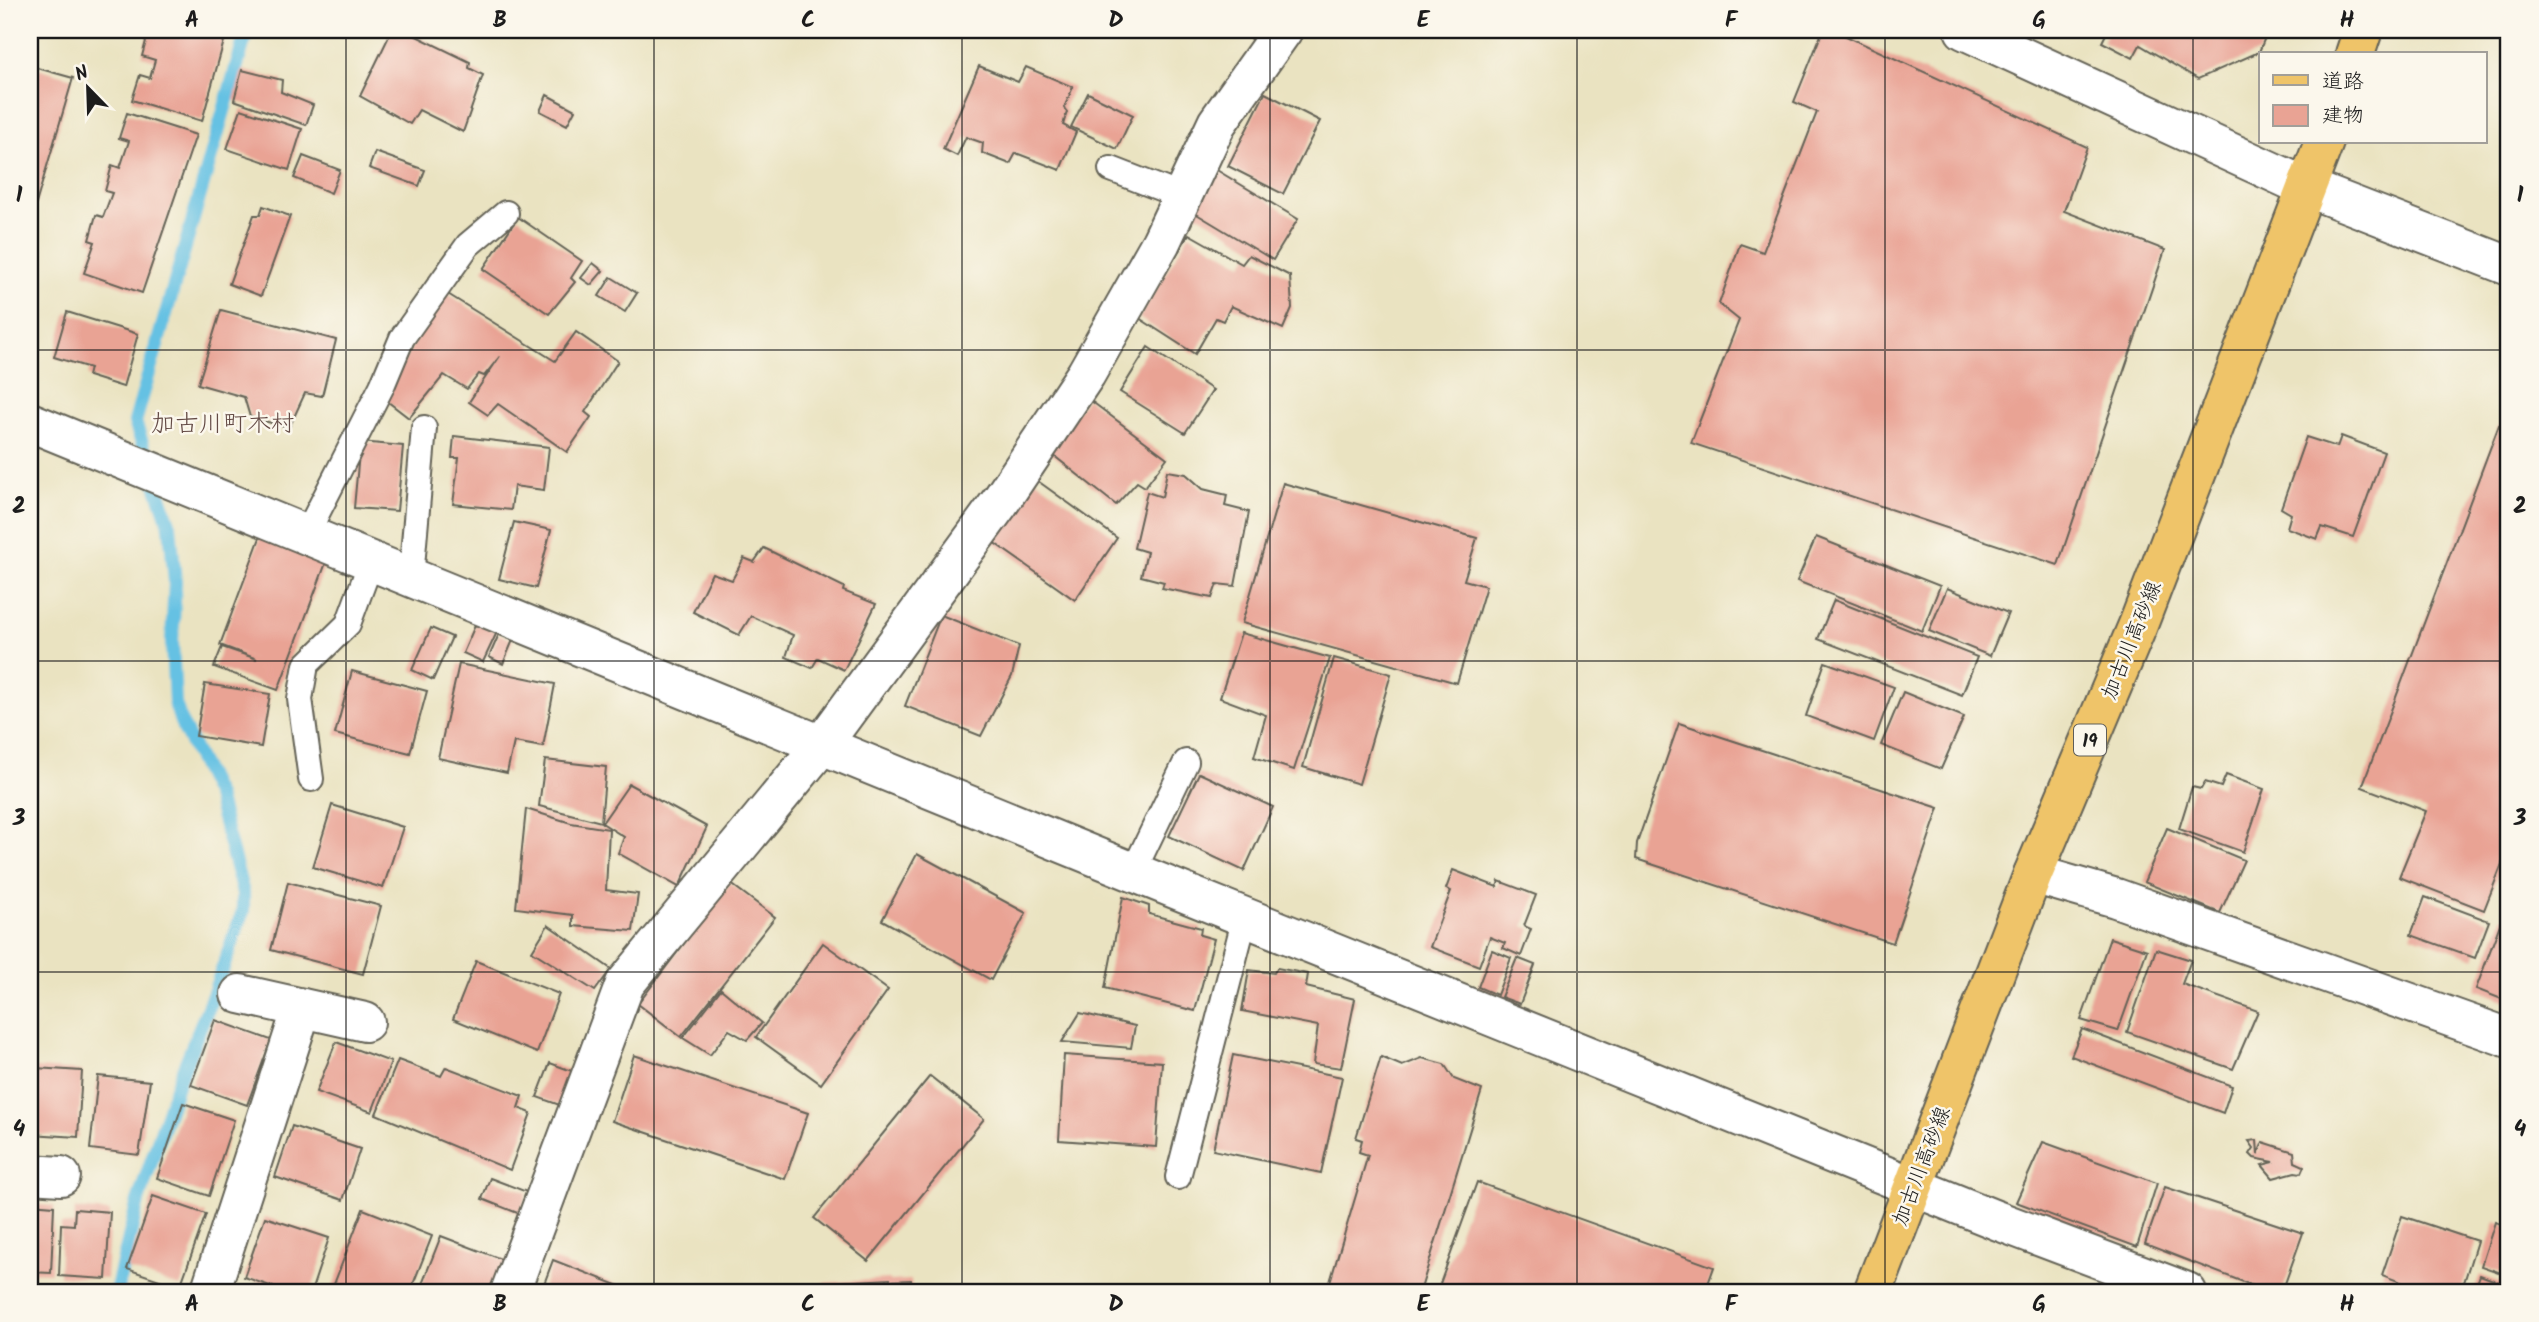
<svg xmlns="http://www.w3.org/2000/svg" width="2539" height="1322" viewBox="0 0 2539 1322" font-family="Kalam,'Klee One',sans-serif">
<style>
.lines{fill:none;stroke-linecap:round;stroke-linejoin:round}
.stream{stroke:#65c1e3;stroke-width:14}
.building{fill:#e9a394}
.service-casing{stroke:#646256;stroke-width:28}
.minor-casing{stroke:#646256;stroke-width:42}
.tertiary-casing{stroke:#646256;stroke-width:42}
.primary-casing{stroke:#646256;stroke-width:42}
.service{stroke:#fff;stroke-width:24}
.minor{stroke:#fff;stroke-width:38}
.tertiary{stroke:#fff;stroke-width:38}
.primary{stroke:#efc469;stroke-width:38}
.grid{fill:none;stroke:#1c1c1c;stroke-width:2;stroke-opacity:0.55}
.labels{text-anchor:middle;stroke-width:5;stroke-linejoin:round;paint-order:stroke}
.shield{fill:#fbf7ec;stroke:#5f5e5a;stroke-width:2}
.shield-label{font-size:19px;font-weight:bold;fill:#1c1c1c}
.street-label{font-size:21px;fill:#1c1c1c;stroke:#fbf7ec}
.quarter-label{font-size:24px;fill:#644b46;stroke:#fbf7ec}
.neatline{fill:none;stroke:#1c1c1c;stroke-width:2.5}
.grid-label{font-size:23px;text-anchor:middle;font-weight:bold;fill:#1c1c1c}
</style>
<rect width="100%" height="100%" fill="#fbf7ec"/>
<filter id="ink" filterUnits="userSpaceOnUse"><feTurbulence type="fractalNoise" baseFrequency=".0143" numOctaves="2"/><feDisplacementMap in="SourceGraphic" scale="14" xChannelSelector="R" yChannelSelector="G"/><feConvolveMatrix kernelMatrix="1 2 1 2 8 2 1 2 1" color-interpolation-filters="sRGB"/></filter>
<filter id="wash" filterUnits="userSpaceOnUse"><feTurbulence type="fractalNoise" baseFrequency=".00686" numOctaves="4" result="noise"/><feDisplacementMap in="SourceGraphic" scale="28" xChannelSelector="R" yChannelSelector="G"/><feGaussianBlur stdDeviation="1.57" result="paint"/><feColorMatrix in="noise" values="0 0 0 0 0 0 0 0 0 0 0 0 0 0 0 0 0 1.4 0 .05"/><feComposite in="paint" operator="in"/></filter>
<g filter="url(#wash)">
<rect width="100%" height="100%" fill="#eae3c1"/>
<g class="lines">
<!-- stream -->
<path class="stream" d="M116,1292L138,1201L177,1085L215,990L243,911V893L217,796L181,722L175,703L172,642L175,582L170,526L135,422L247,30"/>
</g>
<g id="blocks">
<!-- building -->
<g class="building">
<path d="M149,30L163,34L164,30H227L202,121L132,100L140,75L150,78L155,60L142,56Z"/>
<path d="M392,30H404L470,62L469,68L483,75L463,132L419,110L410,124L360,96Z"/>
<path d="M1823,30H1833L2087,147L2064,211L2165,250L2058,565L1691,443L1739,320L1719,304L1740,244L1763,252L1817,112L1794,102Z"/>
<path d="M2108,30H2268L2259,52L2198,79L2140,45L2133,58L2102,42Z"/>
<path d="M30,66L73,78L30,224Z"/>
<path d="M979,66L1018,82L1026,67L1073,87L1064,108L1067,112L1063,125L1076,132L1060,170L1016,153L1010,164L982,153L983,143L966,137L957,156L943,149Z"/>
<path d="M242,70L282,80L281,92L313,105L306,125L234,100Z"/>
<path d="M1088,93L1133,115L1117,149L1071,127Z"/>
<path d="M1265,93L1320,121L1283,194L1228,166Z"/>
<path d="M547,95L575,110L567,125L540,111Z"/>
<path d="M241,109L302,129L289,170L227,149Z"/>
<path d="M127,113L196,135L142,293L84,273L95,242L89,240L96,215L103,217L112,193L105,191L112,165L120,168L129,141L119,138Z"/>
<path d="M375,152L425,170L419,186L369,168Z"/>
<path d="M303,156L340,170L331,193L294,178Z"/>
<path d="M1215,169L1298,219L1273,260L1190,210Z"/>
<path d="M263,206L290,216L261,296L229,284L254,215H260Z"/>
<path d="M518,217L582,261L571,278L575,282L549,314L483,269Z"/>
<path d="M1189,234L1242,264L1249,255L1290,276L1292,308L1283,329L1231,306L1223,321L1216,318L1195,354L1139,318Z"/>
<path d="M593,263L603,271L591,285L581,278Z"/>
<path d="M611,277L637,293L625,312L599,296Z"/>
<path d="M443,291L555,361L576,332L618,361L585,412L591,417L567,452L498,404L488,415L469,402L500,356L484,376L479,374L467,389L444,375L409,418L383,398Z"/>
<path d="M221,310L336,340L322,396L305,393L289,428L250,417L244,397L198,384Z"/>
<path d="M67,312L138,334L123,387L88,376L90,368L54,357Z"/>
<path d="M1148,347L1213,390L1185,433L1120,392Z"/>
<path d="M1087,398L1167,458L1145,487L1137,482L1116,505L1048,451Z"/>
<path d="M2499,425L2509,428V846L2484,910L2399,877L2426,811L2362,787Z"/>
<path d="M454,436L549,447L544,490L514,486L511,510L453,504L459,458H452Z"/>
<path d="M2341,436L2384,452L2353,537L2322,527L2317,539L2287,528L2291,514L2281,508L2306,437L2337,447Z"/>
<path d="M360,442L403,446L397,511L354,508Z"/>
<path d="M1167,471L1186,474L1203,489L1227,495L1225,506L1249,512L1235,586L1217,584L1212,598L1162,588L1164,582L1141,576L1147,552L1134,548L1147,492L1162,497Z"/>
<path d="M1035,479L1117,538L1075,600L993,542Z"/>
<path d="M1283,483L1477,538L1464,580L1486,586L1457,683L1242,623Z"/>
<path d="M514,522L551,530L536,588L499,579Z"/>
<path d="M261,535L327,560L278,690L214,667L222,647L257,659L220,645Z"/>
<path d="M1816,537L1940,586L1922,631L1797,581Z"/>
<path d="M764,548L844,587L843,591L876,604L844,670L818,658L812,668L786,657L793,635L751,616L739,635L693,612L712,573L732,580L744,558L754,562Z"/>
<path d="M1947,588L2008,613L1990,656L1929,631Z"/>
<path d="M1834,600L1977,657L1962,695L1818,639Z"/>
<path d="M941,615L1019,646L1012,676L981,736L905,706Z"/>
<path d="M476,623L497,632L483,662L463,653Z"/>
<path d="M431,628L452,637L433,680L412,670Z"/>
<path d="M1241,633L1330,658L1294,770L1254,757L1266,715L1220,698Z"/>
<path d="M499,634L513,640L503,664L489,657Z"/>
<path d="M1334,658L1391,674L1359,784L1303,767Z"/>
<path d="M1825,662L1894,687L1874,741L1806,716Z"/>
<path d="M459,664L555,684L543,747L514,742L507,773L438,758Z"/>
<path d="M352,671L427,691L410,753L335,734Z"/>
<path d="M205,684L270,694L261,747L196,736Z"/>
<path d="M1903,692L1964,717L1941,769L1881,745Z"/>
<path d="M1679,723L1939,808L1893,943L1636,859L1637,843Z"/>
<path d="M545,760L606,767L601,822L539,806Z"/>
<path d="M1199,773L1273,807L1244,871L1169,836Z"/>
<path d="M2226,775L2264,789L2243,852L2179,829L2192,787L2201,789L2205,782L2221,787Z"/>
<path d="M629,784L707,827L679,887L618,853L624,837L602,823Z"/>
<path d="M332,805L403,827L383,888L313,867Z"/>
<path d="M526,809L571,823L609,829L606,890L638,894L633,931L573,926V915L516,908Z"/>
<path d="M2167,828L2244,860L2220,913L2144,882Z"/>
<path d="M917,854L1026,913L991,980L882,920Z"/>
<path d="M1453,870L1497,887L1499,881L1536,895L1524,926L1531,929L1521,956L1503,948L1505,943L1490,937L1479,966L1430,947L1451,891L1446,889Z"/>
<path d="M288,882L381,906L363,974L271,950Z"/>
<path d="M730,883L775,917L681,1037L638,1004Z"/>
<path d="M1123,897L1149,906V914L1201,928L1200,935L1214,939L1195,1011L1105,988Z"/>
<path d="M2425,897L2489,921L2475,958L2411,935Z"/>
<path d="M2503,916L2509,918V1002L2476,989Z"/>
<path d="M548,925L611,969L595,991L532,951Z"/>
<path d="M2110,938L2147,950L2118,1031L2081,1020Z"/>
<path d="M823,943L888,990L821,1084L756,1037Z"/>
<path d="M2156,949L2191,960L2182,984L2258,1011L2233,1069L2127,1032Z"/>
<path d="M1492,950L1511,958L1497,995L1478,987Z"/>
<path d="M1517,958L1535,965L1520,1004L1501,997Z"/>
<path d="M476,961L559,994L537,1053L453,1019Z"/>
<path d="M1277,968L1308,974L1306,987L1355,999L1341,1068L1313,1064L1318,1026L1242,1011L1249,970L1274,973Z"/>
<path d="M721,989L762,1023L747,1040L729,1030L710,1055L683,1038Z"/>
<path d="M1080,1013L1135,1026L1131,1048L1062,1042Z"/>
<path d="M215,1020L271,1040L247,1105L191,1085Z"/>
<path d="M2082,1029L2232,1086L2223,1113L2071,1056Z"/>
<path d="M336,1042L391,1062L372,1112L316,1092Z"/>
<path d="M634,1055L808,1113L785,1179L612,1121Z"/>
<path d="M1064,1055L1162,1062L1156,1147L1059,1140Z"/>
<path d="M1233,1055L1342,1077L1321,1173L1213,1150Z"/>
<path d="M1381,1057L1402,1066L1422,1058L1444,1064L1454,1079L1482,1090L1420,1292H1327L1368,1155L1359,1152L1362,1140L1356,1138Z"/>
<path d="M398,1060L441,1076L446,1067L522,1096L518,1108L531,1113L510,1170L376,1114Z"/>
<path d="M550,1063L580,1074L568,1108L537,1097Z"/>
<path d="M35,1068L82,1071L78,1137L31,1134Z"/>
<path d="M98,1076L150,1081L139,1155L90,1149Z"/>
<path d="M930,1076L984,1119L868,1261L814,1218Z"/>
<path d="M183,1103L234,1120L209,1196L157,1178Z"/>
<path d="M292,1126L360,1149L343,1200L275,1177Z"/>
<path d="M2257,1140L2258,1154L2263,1142L2294,1152L2295,1162L2304,1166L2301,1173L2295,1172L2273,1178L2262,1165L2274,1162L2254,1158L2250,1154L2254,1148L2249,1141Z"/>
<path d="M2043,1142L2157,1183L2137,1247L2016,1202Z"/>
<path d="M490,1178L527,1192L520,1214L482,1199Z"/>
<path d="M1477,1182L1714,1267L1705,1292H1437Z"/>
<path d="M2165,1187L2303,1233L2282,1292H2269L2145,1244Z"/>
<path d="M153,1196L206,1214L180,1287L127,1269Z"/>
<path d="M30,1204L54,1206L51,1273L30,1272Z"/>
<path d="M75,1209L110,1212L106,1279L59,1276L61,1224L74,1225Z"/>
<path d="M363,1209L432,1236L410,1292H331Z"/>
<path d="M2402,1216L2477,1241L2461,1292H2408L2404,1291L2406,1284L2382,1275Z"/>
<path d="M265,1217L329,1238L311,1292H288L244,1277Z"/>
<path d="M2495,1222L2509,1227V1266L2507,1265L2504,1274L2481,1266Z"/>
<path d="M441,1236L509,1262L497,1292H419Z"/>
<path d="M553,1260L635,1292H541Z"/>
<path d="M2480,1275L2509,1286V1292H2474Z"/>
<path d="M890,1279V1281L911,1280L912,1292H823L822,1283Z"/>
</g>
</g>
</g>
<g filter="url(#ink)">
<use href="#blocks" fill-opacity="0" stroke="#646256" stroke-width="2"/>
<g class="lines">
<defs>
<g id="service">
<path d="M1111,169L1183,197"/>
<path d="M306,535L382,386L402,338L468,245L506,213"/>
<path d="M411,578L424,428"/>
<path d="M311,779L300,699L306,665L348,624L371,562"/>
<path d="M1133,872L1186,762"/>
<path d="M1178,1177L1245,917"/>
</g>
<g id="minor">
<path d="M30,422L1133,872L1996,1220L2187,1292"/>
<path d="M2033,874L2116,898L2509,1038"/>
<path d="M240,994L365,1022"/>
<path d="M30,1174L61,1176"/>
<path d="M210,1292L302,1008"/>
<path d="M510,1292L625,984L821,746L1000,502L1086,374L1161,242L1217,123L1283,30"/>
</g>
<path id="tertiary" d="M1964,30L2308,188L2509,266"/>
<g id="primary">
<path d="M2355,54L2363,30"/>
<path d="M1873,1292L2033,874L2138,625L2324,142"/>
</g>
</defs>
<!-- service casing -->
<use href="#service" class="service-casing"/>
<!-- minor casing -->
<use href="#minor" class="minor-casing"/>
<!-- tertiary casing -->
<use href="#tertiary" class="tertiary-casing"/>
<!-- primary casing -->
<use href="#primary" class="primary-casing"/>
<!-- service -->
<use href="#service" class="service"/>
<!-- minor -->
<use href="#minor" class="minor"/>
<!-- tertiary -->
<use href="#tertiary" class="tertiary"/>
<!-- primary -->
<use href="#primary" class="primary"/>
</g>
</g>
<!-- grid -->
<path class="grid" d="M346,30V1292M654,30V1292M962,30V1292M1270,30V1292M1577,30V1292M1885,30V1292M2193,30V1292M30,350H2509M30,661H2509M30,972H2509"/>
<g class="labels">
<!-- shield labels -->
<rect class="shield" x="2074" y="724.5" width="32" height="31" rx="5"/>
<g class="shield-label">
<text x="2090" y="747">19</text>
</g>
<!-- street labels -->
<g class="street-label">
<text transform="translate(2131 640) rotate(-68)" y="7">加古川高砂線</text>
<text transform="translate(1921 1166) rotate(-69)" y="7">加古川高砂線</text>
</g>
<!-- quarter labels -->
<g class="quarter-label">
<text x="223" y="431">加古川町木村</text>
</g>
</g>
<!-- margin -->
<rect width="2539" height="1322" fill="none" stroke="#fbf7ec" stroke-width="77"/>
<!-- legend -->
<rect x="2259" y="52" width="228" height="91" fill="#fbf7ec" stroke="#a29f99" stroke-width="2"/>
<rect x="2273" y="75" width="35" height="10" fill="#efc469" stroke="#a29f99" stroke-width="2"/>
<text x="2322" y="88" font-size="21" fill="#1c1c1c">道路</text>
<rect x="2273" y="105" width="35" height="21" fill="#e9a394" stroke="#a29f99" stroke-width="2"/>
<text x="2322" y="122" font-size="21" fill="#1c1c1c">建物</text>
<!-- north arrow -->
<g transform="translate(88 88) rotate(337)" stroke="#fbf7ec" stroke-width="5" paint-order="stroke">
<path d="M0-5L12 26L0 18L-12 26Z" fill="#1c1c1c"/>
<text y="-10" font-size="19" font-weight="bold" text-anchor="middle" fill="#1c1c1c">N</text>
</g>
<rect x="38" y="38" width="2462" height="1246" class="neatline"/>
<g class="grid-label">
<text x="192" y="27">A</text>
<text x="500" y="27">B</text>
<text x="808" y="27">C</text>
<text x="1116" y="27">D</text>
<text x="1423" y="27">E</text>
<text x="1731" y="27">F</text>
<text x="2039" y="27">G</text>
<text x="2347" y="27">H</text>
<text x="19" y="202">1</text>
<text x="2520" y="202">1</text>
<text x="19" y="513">2</text>
<text x="2520" y="513">2</text>
<text x="19" y="825">3</text>
<text x="2520" y="825">3</text>
<text x="19" y="1136">4</text>
<text x="2520" y="1136">4</text>
<text x="192" y="1311">A</text>
<text x="500" y="1311">B</text>
<text x="808" y="1311">C</text>
<text x="1116" y="1311">D</text>
<text x="1423" y="1311">E</text>
<text x="1731" y="1311">F</text>
<text x="2039" y="1311">G</text>
<text x="2347" y="1311">H</text>
</g>
</svg>
